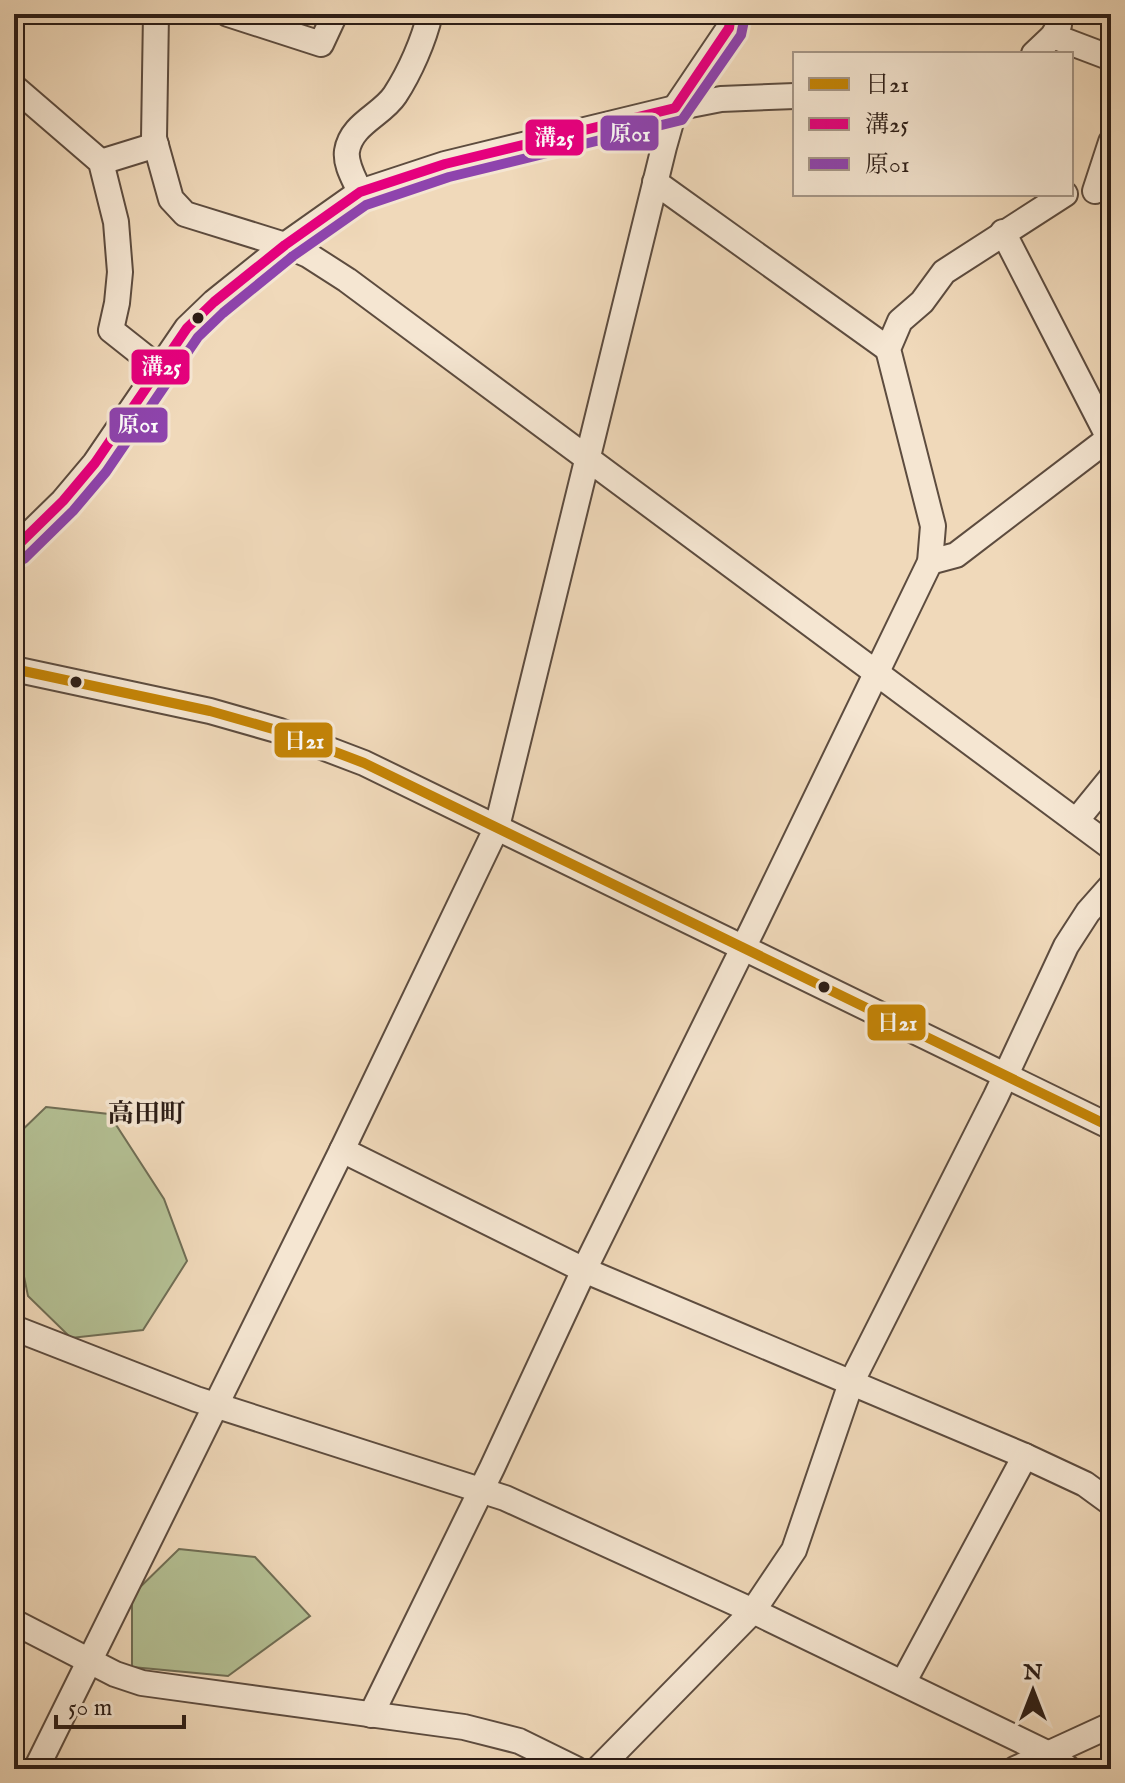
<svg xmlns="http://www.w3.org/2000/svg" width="1125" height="1783" viewBox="0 0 1125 1783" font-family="'IM FELL English','Noto Serif JP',serif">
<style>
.green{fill:#b4c094;stroke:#706e55;stroke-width:2}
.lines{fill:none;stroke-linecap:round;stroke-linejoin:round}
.minor-casing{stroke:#5d4c3f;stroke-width:28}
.minor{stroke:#f5e6d2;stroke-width:24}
.bus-1-casing{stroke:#f5e6d2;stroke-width:16}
.bus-2-casing{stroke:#f5e6d2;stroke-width:16}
.bus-3-casing{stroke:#f5e6d2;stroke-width:16}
.bus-1{stroke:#c48406;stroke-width:10}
.bus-2{stroke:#e5007d;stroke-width:10}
.bus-3{stroke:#8e44ad;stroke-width:10}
.bus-dot{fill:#2c1d16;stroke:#f5e6d2;stroke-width:3}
.labels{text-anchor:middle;stroke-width:7;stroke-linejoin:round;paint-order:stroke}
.neighbourhood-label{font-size:26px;font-weight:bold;fill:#2c1d16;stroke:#f5e6d2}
.line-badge{stroke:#f5e6d2;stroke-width:3}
.badge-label{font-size:22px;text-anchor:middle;font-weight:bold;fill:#fff}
</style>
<rect width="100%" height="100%" fill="#f0d9ba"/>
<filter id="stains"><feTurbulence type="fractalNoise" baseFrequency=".0025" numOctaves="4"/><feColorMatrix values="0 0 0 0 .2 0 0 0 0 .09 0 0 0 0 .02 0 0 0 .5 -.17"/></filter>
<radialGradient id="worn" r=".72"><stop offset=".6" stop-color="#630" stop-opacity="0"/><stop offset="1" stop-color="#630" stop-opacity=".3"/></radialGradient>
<!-- green -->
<g class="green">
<path d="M46,1107L109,1114L164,1199L187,1261L143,1330L71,1338L28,1296L14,1228V1138Z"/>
<path d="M179,1549L255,1557L310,1616L228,1676L132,1667V1595Z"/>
</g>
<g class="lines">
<defs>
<g id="minor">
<path d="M156,14L154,138L171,199L185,214L285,245L308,255L347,280L1111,847"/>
<path d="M228,14L321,44L335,14"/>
<path d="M1053,36L1111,58"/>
<path d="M1034,54L1053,36L1059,25"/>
<path d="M14,87L101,162L116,222L120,272L117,303L111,330L159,368"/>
<path d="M101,162L156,145"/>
<path d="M655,182L888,349"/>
<path d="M1095,191L1111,142"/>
<path d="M360,192C355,180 345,165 347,151C351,124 382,115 395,95C410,72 424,40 430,14"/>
<path d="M1003,232L1111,442"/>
<path d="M14,549L63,501L95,463L187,328L214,302L285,245L360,192L445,164L675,108L721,99L795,96"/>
<path d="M930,562L956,555L1108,439"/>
<path d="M14,669L210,711L280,731L364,763L1111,1127"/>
<path d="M1076,821L1111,778"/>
<path d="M342,1150L584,1270L1025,1456L1085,1484L1111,1503"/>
<path d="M14,1328L196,1399L505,1498L753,1611L1049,1754L1069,1769"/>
<path d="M14,1622L115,1674L142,1683L464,1727L519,1741L576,1769"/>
<path d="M903,1683L1025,1456"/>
<path d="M371,1715L492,1468L584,1270L753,928L930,562L933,526L888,349L900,321L922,302L944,272L1065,194"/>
<path d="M36,1769L342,1150L497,827L664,147L675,108L729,28L731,14"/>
<path d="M598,1769L753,1611L794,1550L851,1383L996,1096L1066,946L1088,912L1111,886"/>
<path d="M1015,1769L1111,1725"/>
</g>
</defs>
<!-- minor casing -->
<use href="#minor" class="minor-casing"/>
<!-- minor -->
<use href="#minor" class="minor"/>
<defs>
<path id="bus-1" d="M14,669L210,711L280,731L364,763L1111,1127"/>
<path id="bus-2" d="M14,549L63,501L95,463L187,328L214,302L285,245L360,192L445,164L675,108L729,28L731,14"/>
<path id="bus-3" d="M24,559L73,511L106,472L198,337L223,313L293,256L366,205L449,177L682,120L741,35L745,16"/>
</defs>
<!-- bus-1 casing -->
<use href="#bus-1" class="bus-1-casing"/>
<!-- bus-2 casing -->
<use href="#bus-2" class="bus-2-casing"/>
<!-- bus-3 casing -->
<use href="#bus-3" class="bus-3-casing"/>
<!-- bus-1 -->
<use href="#bus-1" class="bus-1"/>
<!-- bus-2 -->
<use href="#bus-2" class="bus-2"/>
<!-- bus-3 -->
<use href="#bus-3" class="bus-3"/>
</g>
<!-- markers -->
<g class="bus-dot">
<circle cx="198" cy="318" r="7"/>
<circle cx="76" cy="682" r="7"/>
<circle cx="824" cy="987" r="7"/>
</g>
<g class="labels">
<!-- neighbourhood labels -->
<g class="neighbourhood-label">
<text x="147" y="1122">高田町</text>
</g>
</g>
<g class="line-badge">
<rect x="599" y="114" width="61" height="38" rx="8" fill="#8e44ad"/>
<rect x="524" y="118" width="61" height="39" rx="8" fill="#e5007d"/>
<rect x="130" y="348" width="61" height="38" rx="8" fill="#e5007d"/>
<rect x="108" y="406" width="61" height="38" rx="8" fill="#8e44ad"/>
<rect x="273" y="721" width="61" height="38" rx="8" fill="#c48406"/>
<rect x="866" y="1003" width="61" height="39" rx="8" fill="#c48406"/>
</g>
<g class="badge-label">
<text x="630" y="141">原01</text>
<text x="554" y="145">溝25</text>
<text x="161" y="374">溝25</text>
<text x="138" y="432">原01</text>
<text x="304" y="748">日21</text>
<text x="897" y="1030">日21</text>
</g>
<!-- margin -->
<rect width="1125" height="1783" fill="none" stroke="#f0d9ba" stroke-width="48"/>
<rect x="16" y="16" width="1093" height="1751" fill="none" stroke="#2c1d16" stroke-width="4"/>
<rect x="24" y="24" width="1077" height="1735" fill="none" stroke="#2c1d16" stroke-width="2"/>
<!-- legend -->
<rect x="793" y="52" width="280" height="144" fill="#f5e6d2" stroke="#a59687" stroke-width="2"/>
<rect x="809" y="78" width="40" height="12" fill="#c48406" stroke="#a59687" stroke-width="2"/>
<text x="865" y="92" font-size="24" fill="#2c1d16">日21</text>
<rect x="809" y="118" width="40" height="12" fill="#e5007d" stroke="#a59687" stroke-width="2"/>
<text x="865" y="132" font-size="24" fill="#2c1d16">溝25</text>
<rect x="809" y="158" width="40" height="12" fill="#8e44ad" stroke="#a59687" stroke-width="2"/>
<text x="865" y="172" font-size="24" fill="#2c1d16">原01</text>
<!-- north arrow -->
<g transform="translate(1033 1691)" stroke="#f5e6d2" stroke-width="6" paint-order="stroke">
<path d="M0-6L14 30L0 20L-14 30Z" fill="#2c1d16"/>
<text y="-12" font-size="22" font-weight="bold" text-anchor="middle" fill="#2c1d16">N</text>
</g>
<!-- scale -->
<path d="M56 1715v12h128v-12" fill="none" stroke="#2c1d16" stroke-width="4"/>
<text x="68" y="1715" font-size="24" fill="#2c1d16" stroke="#f5e6d2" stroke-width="6" paint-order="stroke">50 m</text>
<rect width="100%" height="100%" filter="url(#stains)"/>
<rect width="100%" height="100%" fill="url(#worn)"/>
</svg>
